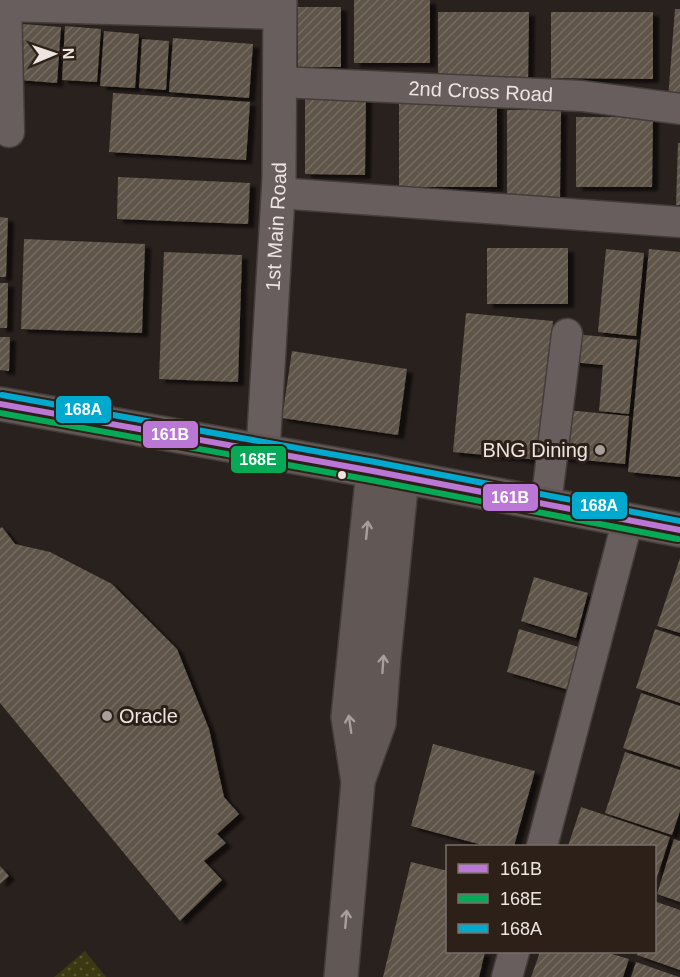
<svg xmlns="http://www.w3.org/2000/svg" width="680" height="977" viewBox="0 0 680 977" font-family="Arial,sans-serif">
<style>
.green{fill:url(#green-dots)}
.building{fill:url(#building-hatch);filter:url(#shadow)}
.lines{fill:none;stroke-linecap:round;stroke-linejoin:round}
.minor-casing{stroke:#443d3a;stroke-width:33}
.tertiary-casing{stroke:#443d3a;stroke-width:36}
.secondary-casing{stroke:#443d3a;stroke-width:36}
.minor{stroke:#685e5e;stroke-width:30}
.tertiary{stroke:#685e5e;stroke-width:33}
.secondary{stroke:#615755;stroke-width:33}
.bus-1-casing{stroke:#2d2019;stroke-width:10}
.bus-2-casing{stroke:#2d2019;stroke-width:10}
.bus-3-casing{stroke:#2d2019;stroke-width:10}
.bus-1{stroke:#ba77d6;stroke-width:6}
.bus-2{stroke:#06aa56;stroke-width:6}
.bus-3{stroke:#00a9ce;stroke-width:6}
.oneway{stroke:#a89e9a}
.poi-dot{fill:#a9a09c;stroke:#2d2019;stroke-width:2}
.bus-dot{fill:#eee5e0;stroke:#2d2019;stroke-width:2}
.labels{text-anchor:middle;stroke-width:6;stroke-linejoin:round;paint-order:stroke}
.street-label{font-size:20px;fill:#eee5e0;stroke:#2d2019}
.poi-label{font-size:20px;fill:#eee5e0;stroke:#2d2019;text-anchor:end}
.line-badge{stroke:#2d2019;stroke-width:2}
.badge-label{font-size:16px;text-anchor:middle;font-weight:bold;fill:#fff}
</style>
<defs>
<pattern id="green-dots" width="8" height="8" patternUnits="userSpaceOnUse" patternTransform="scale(1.5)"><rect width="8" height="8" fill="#3c3912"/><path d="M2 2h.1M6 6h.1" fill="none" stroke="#585634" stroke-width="1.8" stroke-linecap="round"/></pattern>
<pattern id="building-hatch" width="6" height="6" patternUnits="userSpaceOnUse" patternTransform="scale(1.5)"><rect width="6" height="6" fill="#5e5448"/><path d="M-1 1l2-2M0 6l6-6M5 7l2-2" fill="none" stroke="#756c62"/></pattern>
<filter id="shadow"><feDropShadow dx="6" dy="4" stdDeviation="1.5" flood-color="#0009"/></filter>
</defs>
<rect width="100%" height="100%" fill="#29211e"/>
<!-- green -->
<path class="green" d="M85,951L106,977H54Z"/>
<!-- building -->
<g class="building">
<rect x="354" y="0" width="76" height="63"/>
<rect x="298" y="7" width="43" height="60"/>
<path d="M675,9H680V100L668,99Z"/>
<path d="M438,12H529L528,82H438Z"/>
<path d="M551,12H653V79L551,78Z"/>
<path d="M23,24L61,27L57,83L19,80Z"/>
<path d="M65,26L101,29L97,82L62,80Z"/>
<path d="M104,31L139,34L135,88L100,86Z"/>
<path d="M173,38L253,44L249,98L169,92Z"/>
<path d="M142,39L169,41L166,90L139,88Z"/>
<path d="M113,93L250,102L246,160L109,152Z"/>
<path d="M305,96H366L365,175L305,174Z"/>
<rect x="399" y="102" width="98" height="85"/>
<path d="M507,110H561L560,198H507Z"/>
<path d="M576,117H653L652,187H576Z"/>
<path d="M678,143H680V205H676Z"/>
<path d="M118,177L250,183L248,224L117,219Z"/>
<path d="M0,217L8,218L6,277H0Z"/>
<path d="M24,239L145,244L142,333L21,329Z"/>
<rect x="487" y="248" width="81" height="56"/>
<path d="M606,249L644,253L636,336L598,332Z"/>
<path d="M649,249L680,252V477L628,472Z"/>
<path d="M164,252L242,255L238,382L159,379Z"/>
<path d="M0,283H8L7,328H0Z"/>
<path d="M466,313L553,321L540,460L453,452Z"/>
<path d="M574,334L637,340L629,414L599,411L603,365L571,362Z"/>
<path d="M0,337H10L9,371L0,370Z"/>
<path d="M292,351L407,369L398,435L282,418Z"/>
<path d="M567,410L629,416L625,464L562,458Z"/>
<path d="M2,527L15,544L50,552L112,584L177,649L209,729L224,797L239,814L217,834L226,843L204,861L222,880L180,921L0,703V528Z"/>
<path d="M680,558V633L657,626Z"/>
<path d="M534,577L588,593L576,638L521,621Z"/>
<path d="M519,629L582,648L569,690L507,672Z"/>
<path d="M655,629L680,637V703L636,688Z"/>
<path d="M641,693L680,706V767L623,748Z"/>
<path d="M433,744L535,771L514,846H486L411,826Z"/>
<path d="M625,752L680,770V811L672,835L605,813Z"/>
<path d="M581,807L670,837L655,883L654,846H568Z"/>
<path d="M674,839L680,841V902L657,894Z"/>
<path d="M411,862L448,871V952H485L479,977H383Z"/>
<path d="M0,866L9,876L0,884Z"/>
<path d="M654,901L680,910V970L637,955L638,952H654Z"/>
<path d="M540,952H605L629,959L623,977H531Z"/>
<path d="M636,962L679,977H631Z"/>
</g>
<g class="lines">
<defs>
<g id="minor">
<path d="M6,0L9,132"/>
<path d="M6,6L280,14"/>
<path id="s1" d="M280,82L582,96L680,109"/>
<path d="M278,193L680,222"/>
<path d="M546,504L567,334"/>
<path d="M542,846L628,519"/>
<path d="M507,977L514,952"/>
</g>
<g id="tertiary">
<path id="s2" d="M263,451L279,179L280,0"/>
</g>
<g id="secondary">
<path d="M0,404L373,471L680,530"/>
<path d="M359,778L379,723L384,657L402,478"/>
<path d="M341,977L358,782L348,717L373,471"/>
</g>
</defs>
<!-- minor casing -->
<use href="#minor" class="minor-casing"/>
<!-- tertiary casing -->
<use href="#tertiary" class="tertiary-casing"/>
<!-- secondary casing -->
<use href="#secondary" class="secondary-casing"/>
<!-- minor -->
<use href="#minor" class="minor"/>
<!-- tertiary -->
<use href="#tertiary" class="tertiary"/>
<!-- secondary -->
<use href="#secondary" class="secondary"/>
<defs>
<path id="bus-1" d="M0,404L373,471L680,530"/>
<path id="bus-2" d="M0,413L371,480L678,539"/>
<path id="bus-3" d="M2,395L375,462L680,521"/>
</defs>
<!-- bus-1 casing -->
<use href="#bus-1" class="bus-1-casing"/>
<!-- bus-2 casing -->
<use href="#bus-2" class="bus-2-casing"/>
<!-- bus-3 casing -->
<use href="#bus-3" class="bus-3-casing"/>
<!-- bus-1 -->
<use href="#bus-1" class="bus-1"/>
<!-- bus-2 -->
<use href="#bus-2" class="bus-2"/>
<!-- bus-3 -->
<use href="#bus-3" class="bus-3"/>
</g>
<!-- one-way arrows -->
<defs><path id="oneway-shaft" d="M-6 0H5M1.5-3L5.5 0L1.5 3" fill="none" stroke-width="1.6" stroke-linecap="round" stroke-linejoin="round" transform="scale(1.5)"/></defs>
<g class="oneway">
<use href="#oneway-shaft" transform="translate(367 530) rotate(-84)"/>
<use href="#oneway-shaft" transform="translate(383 664) rotate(-86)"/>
<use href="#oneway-shaft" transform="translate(350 724) rotate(-98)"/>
<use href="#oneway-shaft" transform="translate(346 919) rotate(-85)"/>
</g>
<!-- markers -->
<g class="poi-dot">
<circle cx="600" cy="450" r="6"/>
<circle cx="107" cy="716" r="6"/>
</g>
<circle class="bus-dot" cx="342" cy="475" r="5"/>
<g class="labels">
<!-- street labels -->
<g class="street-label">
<text dy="7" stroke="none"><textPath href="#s1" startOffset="201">2nd Cross Road</textPath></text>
<text dy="7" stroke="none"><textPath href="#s2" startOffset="225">1st Main Road</textPath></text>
</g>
<!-- poi labels -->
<g class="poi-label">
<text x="588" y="457">BNG Dining</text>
<text x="119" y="723" text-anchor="start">Oracle</text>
</g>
</g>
<g class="line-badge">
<rect x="55" y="395" width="57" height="29" rx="6" fill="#00a9ce"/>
<rect x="142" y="420" width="57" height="29" rx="6" fill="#ba77d6"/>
<rect x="230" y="445" width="57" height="29" rx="6" fill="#06aa56"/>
<rect x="482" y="483" width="57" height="29" rx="6" fill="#ba77d6"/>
<rect x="571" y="491" width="57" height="29" rx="6" fill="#00a9ce"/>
</g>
<g class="badge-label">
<text x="83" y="415">168A</text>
<text x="170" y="440">161B</text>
<text x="258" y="465">168E</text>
<text x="510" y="503">161B</text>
<text x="599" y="511">168A</text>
</g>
<!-- legend -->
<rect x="446" y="845" width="210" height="108" fill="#2d2019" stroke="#7a6f69" stroke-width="1.5"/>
<rect x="458" y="864" width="30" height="9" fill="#ba77d6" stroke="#7a6f69" stroke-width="1.5"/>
<text x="500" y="875" font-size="18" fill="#eee5e0">161B</text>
<rect x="458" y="894" width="30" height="9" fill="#06aa56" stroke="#7a6f69" stroke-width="1.5"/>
<text x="500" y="905" font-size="18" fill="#eee5e0">168E</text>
<rect x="458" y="924" width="30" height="9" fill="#00a9ce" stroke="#7a6f69" stroke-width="1.5"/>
<text x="500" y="935" font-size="18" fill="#eee5e0">168A</text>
<!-- north arrow -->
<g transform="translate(54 54) rotate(88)" stroke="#2d2019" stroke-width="4.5" paint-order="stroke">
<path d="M0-4.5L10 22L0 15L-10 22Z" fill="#eee5e0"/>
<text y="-9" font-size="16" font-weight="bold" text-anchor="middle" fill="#eee5e0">N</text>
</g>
</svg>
